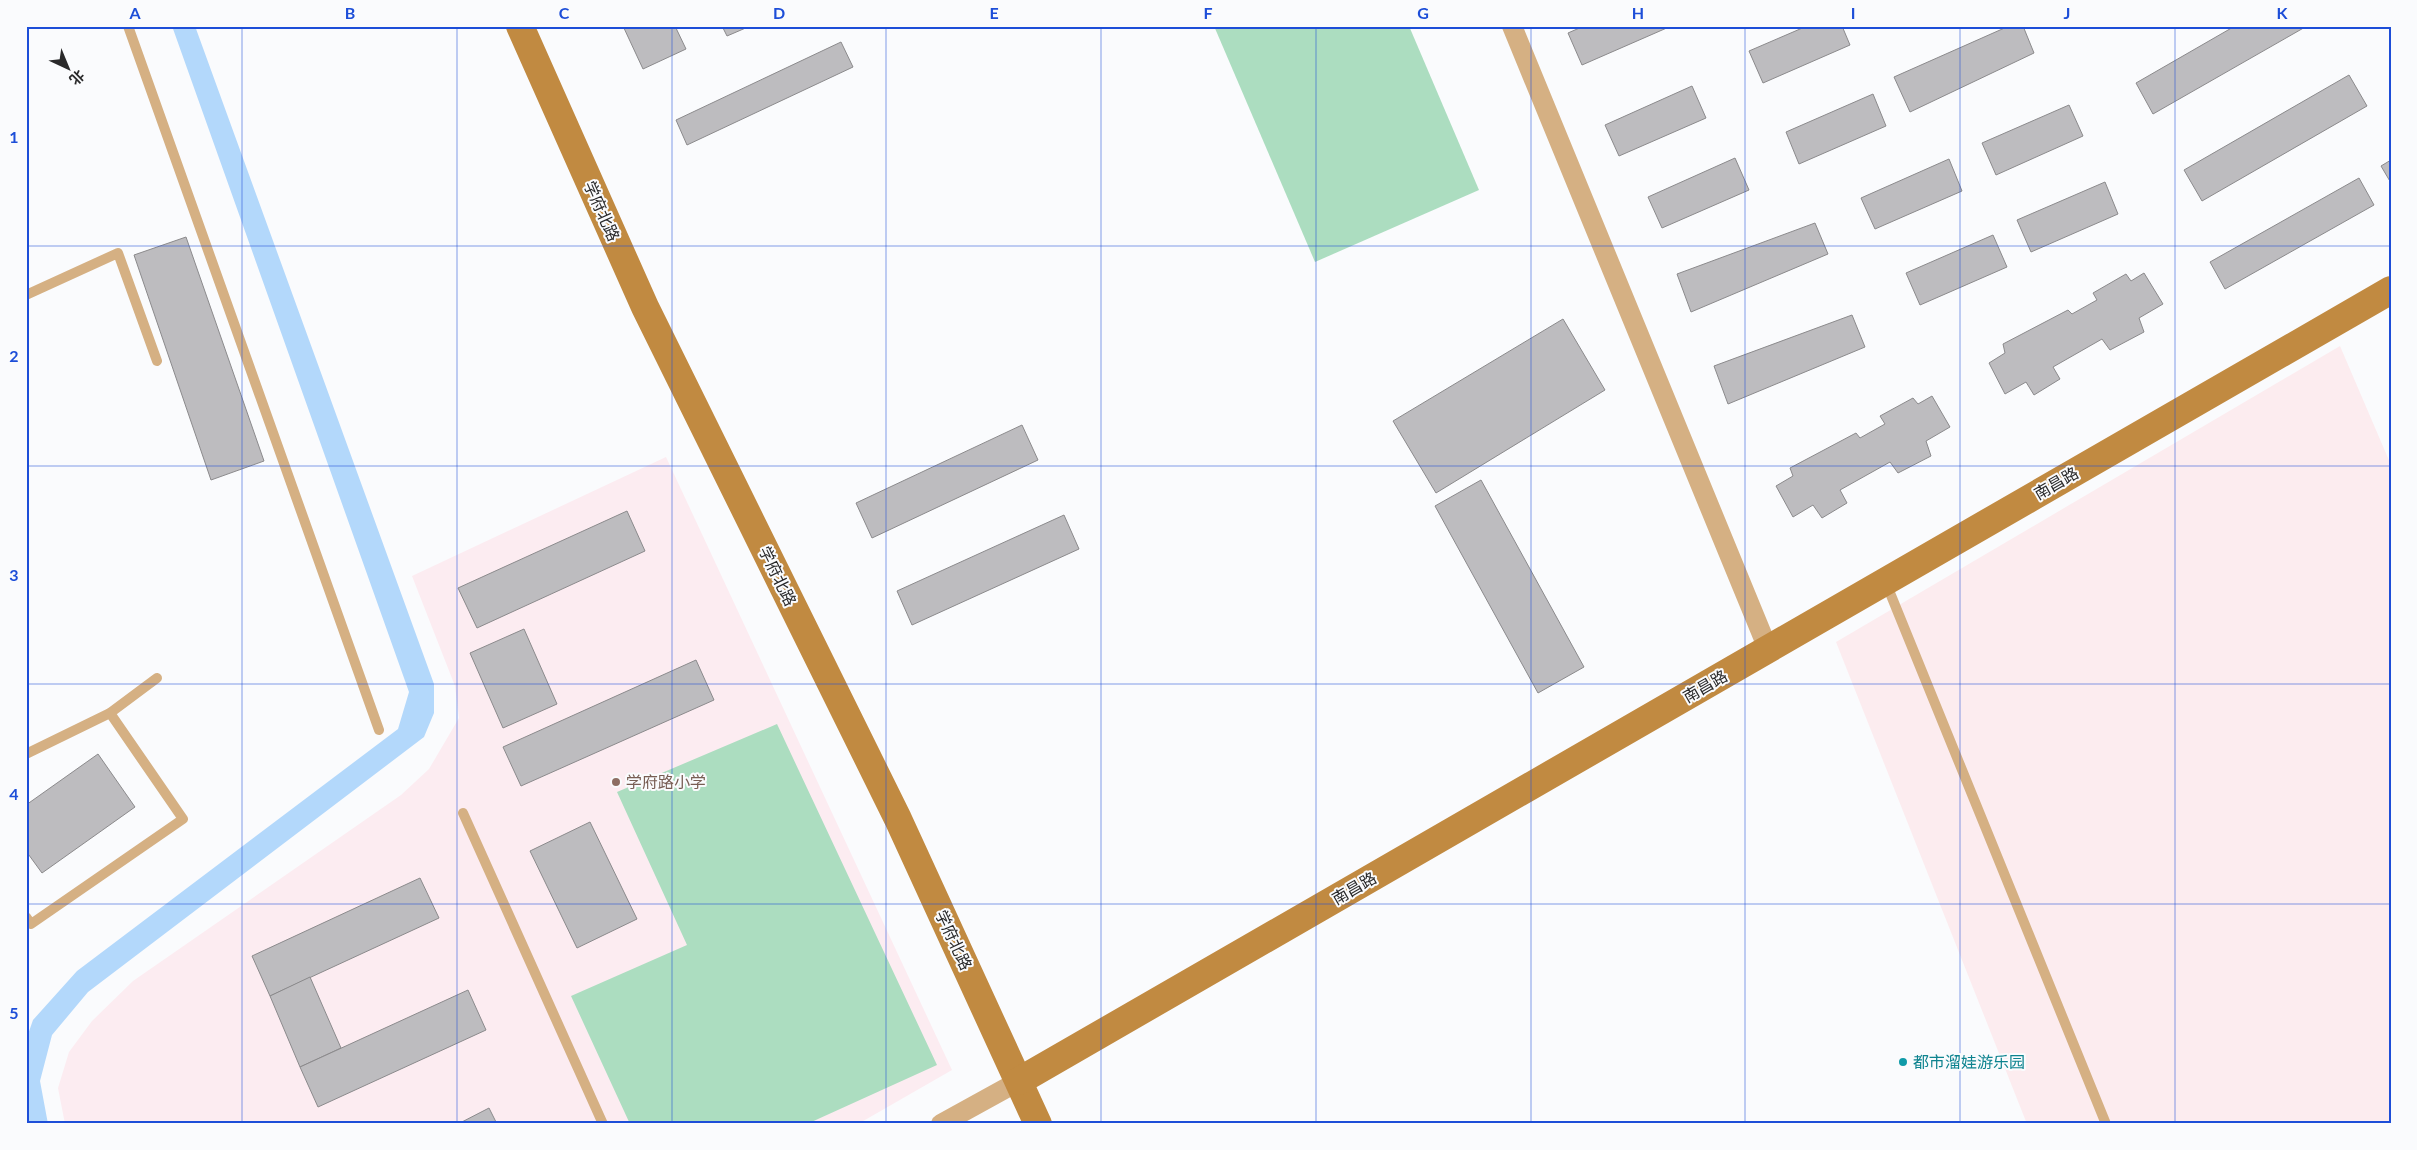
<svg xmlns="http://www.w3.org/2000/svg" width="2417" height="1150" viewBox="0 0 2417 1150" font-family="Lato,'Noto Sans SC',sans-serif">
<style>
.commercial{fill:#fcecef}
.education{fill:#fcecf1}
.green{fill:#acddc0}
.water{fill:#b3d8fb}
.building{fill:#bdbcbf;stroke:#8b8a8c}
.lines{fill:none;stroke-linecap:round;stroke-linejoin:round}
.lane{stroke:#d5b083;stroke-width:10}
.street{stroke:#d5b083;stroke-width:20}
.secondary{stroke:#c18a41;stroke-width:28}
.grid{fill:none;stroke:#1d4ed8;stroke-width:1;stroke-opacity:0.55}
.education-dot{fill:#8d6e63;stroke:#fafbfd;stroke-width:2}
.culture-dot{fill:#0f9aa8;stroke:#fafbfd;stroke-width:2}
.labels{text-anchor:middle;stroke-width:4;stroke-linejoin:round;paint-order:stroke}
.street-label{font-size:16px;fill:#29292a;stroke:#fafbfd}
.education-label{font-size:16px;fill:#785e54;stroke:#fafbfd;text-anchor:start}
.culture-label{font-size:16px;fill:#0d838f;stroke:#fafbfd;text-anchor:start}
.neatline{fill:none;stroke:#1d4ed8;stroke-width:2}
.grid-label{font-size:16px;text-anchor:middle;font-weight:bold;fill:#1d4ed8}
</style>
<rect width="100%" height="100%" fill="#fafbfd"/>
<!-- commercial -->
<path class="commercial" d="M2340,346L2391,465V1124H2027L1836,642Z"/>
<!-- education -->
<path class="education" d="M666,457L952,1070L858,1124H65L58,1088L69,1052L92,1021L133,981L401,795L429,769L459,718L455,686L412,576Z"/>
<!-- green -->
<g class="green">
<path d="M1214,26H1409L1479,190L1315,262Z"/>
<path d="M777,724L937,1065L807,1124H630L571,996L687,945L617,792Z"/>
</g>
<!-- water -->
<path class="water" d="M172,26H195L434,684V713L424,737L88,992L52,1035L40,1081L48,1124H26V1040L33,1020L77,971L398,729L409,692Z"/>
<!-- building -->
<g class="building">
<path d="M623,26H675L686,49L643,69Z"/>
<path d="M722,26H748V27L727,36Z"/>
<path d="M1584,26H1669V27L1582,65L1568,33Z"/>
<path d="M1807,26H1842L1850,45L1763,83L1749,51Z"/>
<path d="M2009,26H2023L2034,53L1910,112L1894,77Z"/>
<path d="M2235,26H2307L2153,114L2136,83Z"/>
<path d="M841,42L853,67L687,145L676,120Z"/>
<path d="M2349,75L2367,106L2202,201L2184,170Z"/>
<path d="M1692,86L1706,118L1619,156L1605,125Z"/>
<path d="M1873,94L1886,126L1799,164L1786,132Z"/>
<path d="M2069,105L2083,136L1996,175L1982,143Z"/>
<path d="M1735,158L1749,190L1662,228L1648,197Z"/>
<path d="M1949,159L1962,191L1875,229L1861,198Z"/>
<path d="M2391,160V183L2381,166Z"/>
<path d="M2359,178L2374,205L2225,289L2210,262Z"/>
<path d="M2105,182L2118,214L2031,252L2017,220Z"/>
<path d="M1815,223L1828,254L1691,312L1677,274Z"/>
<path d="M1993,235L2007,267L1920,305L1906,273Z"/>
<path d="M186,237L264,461L211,480L134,255Z"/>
<path d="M2144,273L2163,304L2139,318L2144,332L2110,350L2102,339L2053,367L2060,379L2034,395L2026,382L2005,394L1989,363L2005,353L2003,344L2068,310L2072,314L2097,300L2093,293L2126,274L2131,281Z"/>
<path d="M1852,315L1865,347L1728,404L1714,366Z"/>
<path d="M1563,319L1605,390L1436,493L1393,421Z"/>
<path d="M1932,396L1950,427L1926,441L1931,456L1898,473L1890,462L1840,490L1847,503L1822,518L1813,505L1793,517L1776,486L1793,476L1790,468L1856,433L1860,438L1885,424L1880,416L1913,398L1918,404Z"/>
<path d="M1022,425L1038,460L872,538L856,503Z"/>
<path d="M1481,480L1584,667L1538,693L1435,506Z"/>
<path d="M627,511L645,551L477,628L458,588Z"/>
<path d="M1064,515L1079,549L912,625L897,591Z"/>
<path d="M524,629L557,704L503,728L470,653Z"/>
<path d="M696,660L714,700L521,786L503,747Z"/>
<path d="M98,754L135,807L42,873L26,851V805Z"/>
<path d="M590,822L637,919L577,948L530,851Z"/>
<path d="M420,878L439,918L270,996L252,956Z"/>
<path d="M310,977L341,1048L300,1067L270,996Z"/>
<path d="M468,990L486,1030L318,1107L300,1067Z"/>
<path d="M489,1108L497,1124H458Z"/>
</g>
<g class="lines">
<!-- lane -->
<g class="lane">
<path d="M128,26L379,730"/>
<path d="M26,295L118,253L157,361"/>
<path d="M1886,583L2106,1124"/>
<path d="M26,754L110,713L157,678"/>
<path d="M463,813L603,1124"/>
<path d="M26,917L31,924L183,819L110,713"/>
</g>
<!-- street -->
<g class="street">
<path d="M1512,26L1768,649"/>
<path d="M941,1124L1019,1081"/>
</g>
<!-- secondary -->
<g class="secondary">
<path d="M520,26L645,307L898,819L1038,1124"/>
<path d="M1019,1081L2391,290"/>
</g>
</g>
<!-- grid -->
<path class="grid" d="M242,26V1124M457,26V1124M672,26V1124M886,26V1124M1101,26V1124M1316,26V1124M1531,26V1124M1745,26V1124M1960,26V1124M2175,26V1124M26,246H2391M26,466H2391M26,684H2391M26,904H2391"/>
<!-- markers -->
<circle class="education-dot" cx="616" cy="782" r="5"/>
<circle class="culture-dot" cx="1903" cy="1062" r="5"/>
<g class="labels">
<!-- street labels -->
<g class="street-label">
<text transform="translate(602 211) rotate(66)" y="6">学府北路</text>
<text transform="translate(2056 483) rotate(-30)" y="6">南昌路</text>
<text transform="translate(778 576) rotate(64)" y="6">学府北路</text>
<text transform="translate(1705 686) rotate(-30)" y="6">南昌路</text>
<text transform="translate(1354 888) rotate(-30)" y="6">南昌路</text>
<text transform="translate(954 940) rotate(65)" y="6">学府北路</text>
</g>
<!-- education labels -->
<g class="education-label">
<text x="626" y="788">学府路小学</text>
</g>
<!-- culture labels -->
<g class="culture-label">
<text x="1913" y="1068">都市溜娃游乐园</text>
</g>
</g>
<!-- border -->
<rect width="2417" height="1150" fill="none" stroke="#fafbfd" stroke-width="55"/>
<!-- north arrow -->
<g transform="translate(68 68) rotate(136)" stroke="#fafbfd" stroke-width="4" paint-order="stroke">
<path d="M0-4L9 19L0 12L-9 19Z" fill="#29292a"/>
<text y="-8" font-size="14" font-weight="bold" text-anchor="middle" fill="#29292a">北</text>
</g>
<rect x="28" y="28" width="2362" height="1094" class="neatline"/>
<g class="grid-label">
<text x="135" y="19">A</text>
<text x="350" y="19">B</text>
<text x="564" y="19">C</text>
<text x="779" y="19">D</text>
<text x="994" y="19">E</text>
<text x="1208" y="19">F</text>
<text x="1423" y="19">G</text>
<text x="1638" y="19">H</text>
<text x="1853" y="19">I</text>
<text x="2067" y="19">J</text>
<text x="2282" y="19">K</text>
<text x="14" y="143">1</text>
<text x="14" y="362">2</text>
<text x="14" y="581">3</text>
<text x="14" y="800">4</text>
<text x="14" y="1019">5</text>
</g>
</svg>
